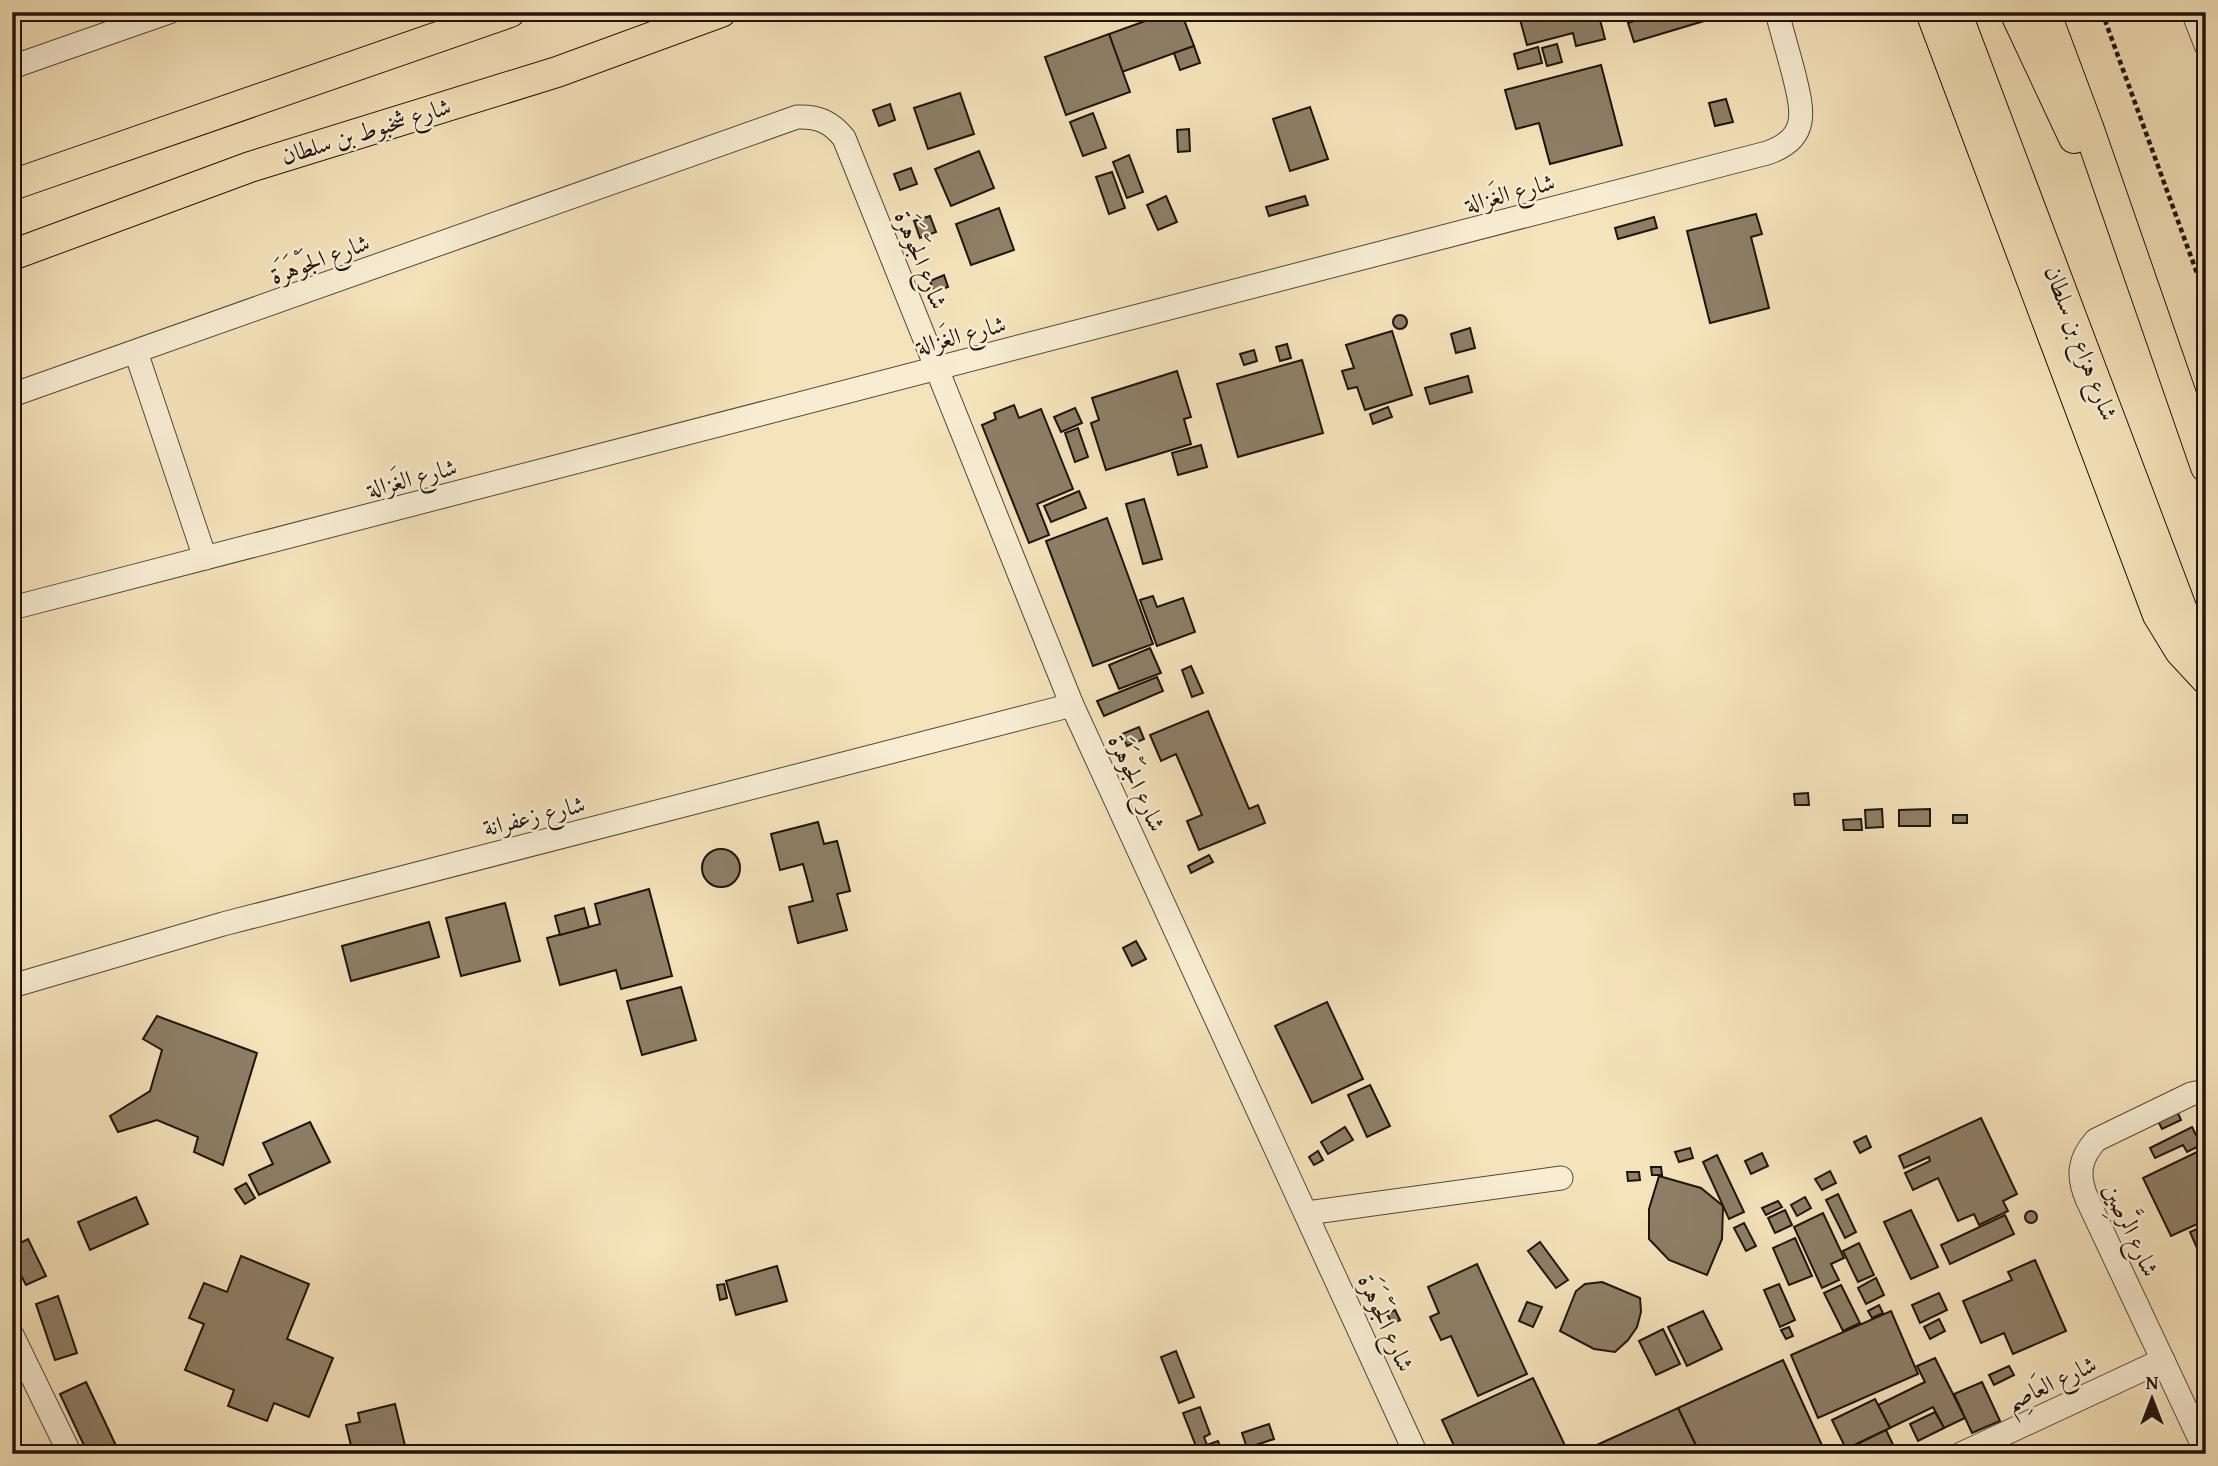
<svg xmlns="http://www.w3.org/2000/svg" width="2218" height="1466" viewBox="0 0 2218 1466" font-family="'Gentium Book Plus',Amiri,serif">
<style>
.building{fill:#8e7f67;stroke:#1f130d;stroke-width:2}
.lines{fill:none;stroke-linecap:round;stroke-linejoin:round}
.minor-casing{stroke:#544738;stroke-width:25}
.major-casing{stroke:#1f130d;stroke-width:32}
.path{stroke:#1f130d;stroke-width:4.5;stroke-dasharray:5 3.5;stroke-linecap:butt}
.minor{stroke:#f8edd3;stroke-width:23}
.major{stroke:#f5e3bb;stroke-width:30}
.labels{text-anchor:middle;stroke-width:5;stroke-linejoin:round;paint-order:stroke}
.street-label{font-size:24px;fill:#1f130d;stroke:#f8edd3}
</style>
<rect width="100%" height="100%" fill="#f5e3bb"/>
<filter id="stains"><feTurbulence type="fractalNoise" baseFrequency=".00286" numOctaves="4"/><feColorMatrix values="0 0 0 0 .2 0 0 0 0 .09 0 0 0 0 .02 0 0 0 .5 -.17"/></filter>
<radialGradient id="worn" r=".72"><stop offset=".6" stop-color="#630" stop-opacity="0"/><stop offset="1" stop-color="#630" stop-opacity=".3"/></radialGradient>
<!-- building -->
<g class="building">
<path d="M1170,12H1181L1194,46L1122,72L1109,34Z"/>
<path d="M1518,12H1598L1605,39L1576,46L1573,33L1527,45Z"/>
<path d="M1662,12H1712L1714,18L1634,42L1628,23Z"/>
<path d="M1109,34L1130,92L1066,115L1045,57Z"/>
<path d="M1557,44L1562,62L1547,66L1542,48Z"/>
<path d="M1194,46L1200,63L1180,70L1174,53Z"/>
<path d="M1538,47L1542,63L1518,69L1514,54Z"/>
<path d="M1601,65L1622,145L1550,164L1539,123L1516,129L1505,90Z"/>
<path d="M960,93L974,134L928,149L914,108Z"/>
<path d="M1726,99L1733,122L1715,126L1709,103Z"/>
<path d="M890,104L895,120L879,126L873,110Z"/>
<path d="M1310,107L1328,159L1290,171L1273,119Z"/>
<path d="M1093,113L1106,148L1083,156L1070,122Z"/>
<path d="M1189,129L1190,151L1178,152L1177,130Z"/>
<path d="M979,151L994,188L951,206L935,169Z"/>
<path d="M1129,155L1143,192L1127,198L1113,162Z"/>
<path d="M911,168L917,184L900,190L894,174Z"/>
<path d="M1112,172L1125,208L1109,214L1096,177Z"/>
<path d="M1166,196L1177,222L1158,230L1147,205Z"/>
<path d="M1305,196L1308,205L1269,216L1266,207Z"/>
<path d="M999,208L1014,250L971,265L956,224Z"/>
<path d="M1756,214L1762,234L1751,237L1769,308L1710,323L1687,231Z"/>
<path d="M930,216L936,232L920,238L914,221Z"/>
<path d="M1654,217L1657,228L1618,239L1615,228Z"/>
<path d="M944,275L948,287L934,292L930,281Z"/>
<circle cx="1400" cy="322" r="7"/>
<path d="M1470,328L1475,348L1456,353L1451,334Z"/>
<path d="M1392,331L1412,395L1365,410L1357,387L1348,389L1342,371L1354,368L1346,345Z"/>
<path d="M1287,344L1291,358L1280,361L1276,347Z"/>
<path d="M1254,350L1257,361L1244,365L1240,354Z"/>
<path d="M1302,360L1323,433L1238,457L1217,384Z"/>
<path d="M1177,371L1191,417L1184,419L1191,444L1106,470L1091,423L1099,420L1092,398Z"/>
<path d="M1468,376L1472,392L1430,404L1425,388Z"/>
<path d="M1014,405L1019,418L1041,409L1073,489L1037,504L1049,535L1029,543L982,425L996,419L994,413Z"/>
<path d="M1388,407L1392,417L1373,424L1370,414Z"/>
<path d="M1075,408L1082,423L1061,432L1054,417Z"/>
<path d="M1078,428L1088,457L1075,462L1065,433Z"/>
<path d="M1201,445L1207,467L1178,475L1172,453Z"/>
<path d="M1079,491L1086,508L1051,522L1044,506Z"/>
<path d="M1144,499L1162,559L1143,564L1126,504Z"/>
<path d="M1107,518L1153,644L1093,666L1046,541Z"/>
<path d="M1153,596L1157,607L1183,598L1195,632L1157,646L1140,600Z"/>
<path d="M1150,648L1161,673L1119,689L1109,665Z"/>
<path d="M1191,666L1203,693L1192,697L1182,670Z"/>
<path d="M1157,677L1163,691L1104,716L1097,701Z"/>
<path d="M1208,711L1249,809L1258,805L1265,823L1199,850L1187,821L1202,815L1176,754L1161,761L1150,735Z"/>
<path d="M1139,727L1144,739L1127,746L1122,734Z"/>
<path d="M1808,793L1809,805H1795L1794,794Z"/>
<path d="M1882,809L1883,827L1866,828L1865,810Z"/>
<path d="M1930,809V826H1899V810Z"/>
<rect x="1953" y="815" width="14" height="8"/>
<path d="M1861,819L1862,830H1844L1843,820Z"/>
<path d="M818,822L824,844L837,841L850,891L837,894L847,930L798,943L789,907L813,901L803,864L780,870L771,834Z"/>
<circle cx="721" cy="868" r="19"/>
<path d="M1209,855L1213,862L1191,873L1188,866Z"/>
<path d="M649,889L672,976L621,989L616,970L560,985L547,938L600,924L595,904Z"/>
<path d="M505,903L520,961L461,976L446,918Z"/>
<path d="M584,908L589,927L560,935L555,916Z"/>
<path d="M429,922L439,957L351,981L342,946Z"/>
<path d="M1136,941L1146,959L1132,966L1123,948Z"/>
<path d="M681,987L696,1040L642,1055L627,1001Z"/>
<path d="M1327,1002L1363,1079L1312,1103L1275,1026Z"/>
<path d="M157,1016L257,1053L223,1165L194,1152L198,1137L157,1120L118,1132L110,1116L150,1091L162,1050L143,1039Z"/>
<path d="M1370,1085L1390,1126L1367,1137L1348,1095Z"/>
<path d="M2174,1104L2181,1120L2162,1129L2154,1113Z"/>
<path d="M1981,1118L2017,1194L2003,1201L2008,1211L1979,1225L1974,1214L1958,1221L1938,1178L1913,1190L1905,1173L1930,1161L1929,1157L1904,1168L1899,1156Z"/>
<path d="M310,1122L330,1162L259,1195L249,1175L273,1164L263,1143Z"/>
<path d="M1345,1127L1353,1140L1328,1154L1321,1142Z"/>
<path d="M2192,1127L2201,1145L2187,1152L2183,1145L2155,1158L2150,1148Z"/>
<path d="M1866,1136L1871,1147L1860,1153L1854,1142Z"/>
<path d="M1690,1148L1693,1158L1679,1162L1675,1152Z"/>
<path d="M2201,1150L2206,1159V1220L2171,1236L2143,1178Z"/>
<path d="M1318,1151L1323,1160L1314,1165L1309,1157Z"/>
<path d="M1762,1153L1768,1166L1751,1174L1745,1161Z"/>
<path d="M1717,1155L1744,1212L1729,1219L1703,1162Z"/>
<path d="M1651,1167H1661L1662,1175H1652Z"/>
<path d="M1830,1171L1836,1183L1822,1190L1815,1179Z"/>
<path d="M1627,1172H1639L1640,1180L1628,1181Z"/>
<path d="M1659,1176L1701,1188L1723,1206L1722,1239L1707,1275L1669,1260L1649,1239V1209Z"/>
<path d="M246,1183L255,1198L245,1204L235,1189Z"/>
<path d="M1838,1194L1856,1232L1845,1238L1826,1200Z"/>
<path d="M136,1197L148,1224L90,1250L78,1222Z"/>
<path d="M1805,1197L1811,1208L1797,1216L1791,1205Z"/>
<path d="M1778,1201L1782,1207L1766,1215L1762,1208Z"/>
<path d="M1785,1210L1792,1225L1775,1233L1768,1218Z"/>
<path d="M1911,1210L1938,1267L1911,1279L1884,1222Z"/>
<circle cx="2031" cy="1217" r="6"/>
<path d="M1823,1213L1844,1258L1831,1264L1839,1280L1822,1288L1794,1227Z"/>
<path d="M2005,1215L2014,1234L1950,1264L1941,1245Z"/>
<path d="M1744,1223L1756,1246L1746,1251L1734,1228Z"/>
<path d="M2206,1225V1243L2197,1248L2190,1232Z"/>
<path d="M1795,1238L1812,1276L1789,1285L1773,1248Z"/>
<path d="M28,1239L46,1276L26,1285L12,1258V1247Z"/>
<path d="M1540,1242L1568,1280L1556,1288L1528,1251Z"/>
<path d="M1859,1243L1874,1275L1858,1282L1843,1251Z"/>
<path d="M241,1256L309,1284L287,1339L333,1358L309,1417L274,1403L267,1421L228,1406L234,1390L185,1370L204,1324L189,1318L204,1283L227,1292Z"/>
<path d="M2035,1260L2066,1331L2013,1354L2004,1333L1981,1343L1963,1301L2012,1280L2008,1272Z"/>
<path d="M1477,1264L1527,1374L1478,1396L1451,1336L1441,1340L1430,1317L1439,1313L1428,1287Z"/>
<path d="M777,1266L787,1301L736,1315L726,1281Z"/>
<path d="M1876,1278L1884,1295L1866,1304L1858,1288Z"/>
<path d="M1602,1282L1640,1298L1641,1312L1637,1327L1628,1340L1615,1352L1594,1349L1560,1331L1576,1291L1585,1284Z"/>
<path d="M724,1284L727,1298L720,1300L717,1285Z"/>
<path d="M1779,1284L1795,1320L1780,1327L1764,1290Z"/>
<path d="M1841,1285L1860,1323L1843,1331L1824,1293Z"/>
<path d="M1939,1293L1947,1310L1920,1323L1912,1305Z"/>
<path d="M58,1296L77,1353L55,1360L36,1304Z"/>
<path d="M1527,1302L1542,1307L1533,1327L1519,1321Z"/>
<path d="M1879,1305L1883,1313L1872,1318L1868,1311Z"/>
<path d="M1395,1310L1400,1320L1392,1324L1387,1314Z"/>
<path d="M1703,1311L1722,1349L1687,1366L1668,1327Z"/>
<path d="M1891,1311L1918,1374L1818,1418L1791,1355Z"/>
<path d="M1939,1319L1945,1331L1930,1339L1924,1327Z"/>
<path d="M1789,1327L1793,1336L1786,1339L1781,1330Z"/>
<path d="M1663,1329L1680,1364L1656,1375L1639,1341Z"/>
<path d="M1176,1351L1194,1397L1179,1403L1161,1357Z"/>
<path d="M1935,1358L1965,1418L1944,1428L1933,1407L1890,1428L1878,1405L1925,1382L1917,1366Z"/>
<path d="M1783,1360L1826,1454H1700L1678,1408Z"/>
<path d="M2009,1366L2014,1375L1994,1385L1989,1375Z"/>
<path d="M1533,1378L1569,1454H1458L1442,1420Z"/>
<path d="M86,1382L120,1454H88L60,1394Z"/>
<path d="M1982,1382L2000,1421L1972,1433L1954,1394Z"/>
<path d="M1875,1399L1890,1428L1846,1449L1832,1420Z"/>
<path d="M395,1404L407,1454H353L346,1425L360,1422L358,1413Z"/>
<path d="M1200,1407L1210,1434L1204,1437L1207,1445L1218,1441L1223,1454H1199L1183,1413Z"/>
<path d="M1678,1408L1700,1454H1577Z"/>
<path d="M1935,1412L1944,1428L1918,1441L1910,1424Z"/>
<path d="M1269,1424L1274,1439L1247,1448L1242,1433Z"/>
<path d="M1886,1430L1896,1451L1890,1454H1856L1853,1446Z"/>
</g>
<g class="lines">
<defs>
<g id="minor">
<path d="M2193,12L2206,45"/>
<path d="M12,67L169,12"/>
<path d="M136,352L205,558"/>
<path d="M12,395L797,117C818,116 831,122 844,138L1072,705L1416,1454"/>
<path d="M12,608L1767,153C1812,138 1802,108 1793,71C1788,52 1782,32 1777,12"/>
<path d="M12,986L223,924L1072,705"/>
<path d="M2206,1091L2191,1094L2096,1140C2079,1159 2077,1175 2087,1199L2206,1452"/>
<path d="M1307,1213L1561,1178"/>
<path d="M12,1335L70,1454"/>
<path d="M1961,1454L2163,1360"/>
</g>
<g id="major">
<path d="M1931,12L2158,615L2180,651L2206,679"/>
<path d="M1956,12L2202,663"/>
<path d="M2015,12L2074,138"/>
<path d="M2045,12L2088,127L2206,467"/>
<path d="M12,185L510,12"/>
<path d="M12,255L250,167L557,72L721,12"/>
</g>
</defs>
<!-- minor casing -->
<use href="#minor" class="minor-casing"/>
<!-- major casing -->
<use href="#major" class="major-casing"/>
<!-- path -->
<path class="path" d="M2102,12L2206,298"/>
<!-- minor -->
<use href="#minor" class="minor"/>
<!-- major -->
<use href="#major" class="major"/>
</g>
<g class="labels">
<!-- street labels -->
<g class="street-label">
<text transform="translate(366 131) rotate(-17)" y="8">شارع شخبوط بن سلطان</text>
<text transform="translate(1510 193) rotate(-15)" y="8">شارع الغَزالة</text>
<text transform="translate(320 259) rotate(-20)" y="8">شارع الجَوْهَرَة</text>
<text transform="translate(921 260) rotate(68)" y="8">شارع الجَوْهَرَة</text>
<text transform="translate(961 335) rotate(-15)" y="8">شارع الغَزالة</text>
<text transform="translate(2081 343) rotate(69)" y="8">شارع هزاع بن سلطان</text>
<text transform="translate(412 478) rotate(-15)" y="8">شارع الغَزالة</text>
<text transform="translate(1137 783) rotate(65)" y="8">شارع الجَوْهَرَة</text>
<text transform="translate(534 816) rotate(-14)" y="8">شارع زعفرانة</text>
<text transform="translate(2131 1230) rotate(65)" y="8">شارع الرَّصِين</text>
<text transform="translate(1386 1323) rotate(66)" y="8">شارع الجَوْهَرَة</text>
<text transform="translate(2051 1383) rotate(-25)" y="8">شارع العَاصِم</text>
</g>
</g>
<!-- margin -->
<rect width="2218" height="1466" fill="none" stroke="#f5e3bb" stroke-width="42"/>
<rect x="14" y="14" width="2190" height="1438" fill="none" stroke="#1f130d" stroke-width="3.5"/>
<rect x="21" y="21" width="2176" height="1424" fill="none" stroke="#1f130d" stroke-width="2"/>
<!-- north arrow -->
<g transform="translate(2152 1399)" stroke="#f8edd3" stroke-width="5" paint-order="stroke">
<path d="M0-5L12 26L0 18L-12 26Z" fill="#1f130d"/>
<text y="-10" font-size="19" font-weight="bold" text-anchor="middle" fill="#1f130d">N</text>
</g>
<rect width="100%" height="100%" filter="url(#stains)"/>
<rect width="100%" height="100%" fill="url(#worn)"/>
</svg>
